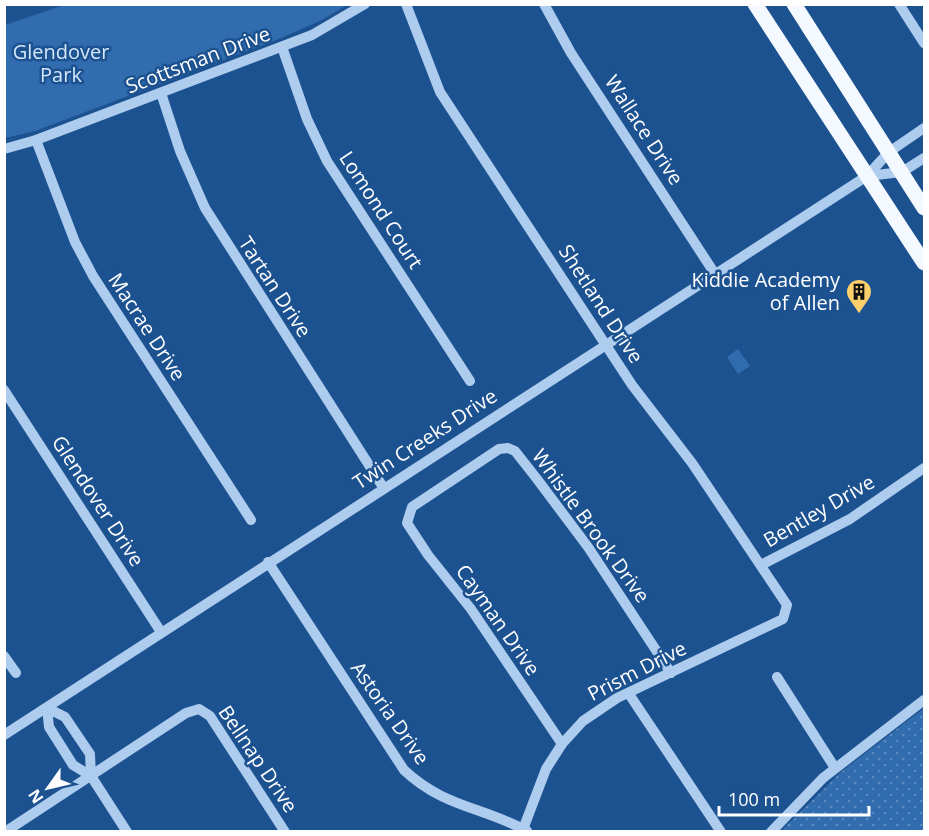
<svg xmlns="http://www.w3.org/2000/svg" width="929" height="836" viewBox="0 0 929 836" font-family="'Open Sans',sans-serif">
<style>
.grass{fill:url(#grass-dots)}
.park{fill:#316caf}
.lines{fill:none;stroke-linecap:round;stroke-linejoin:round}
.minor{stroke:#adccee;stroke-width:10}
.major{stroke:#f4f9ff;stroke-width:15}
.labels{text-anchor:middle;stroke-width:5;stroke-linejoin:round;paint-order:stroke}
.park-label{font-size:20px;fill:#d3e6fa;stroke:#1d5291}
.street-label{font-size:20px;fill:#fff;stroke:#1d5291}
.poi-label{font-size:20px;fill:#fff;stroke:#1d5291;text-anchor:end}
</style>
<defs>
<pattern id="grass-dots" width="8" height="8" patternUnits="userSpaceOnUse" patternTransform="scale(1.5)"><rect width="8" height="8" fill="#316caf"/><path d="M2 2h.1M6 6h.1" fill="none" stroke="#5a89bf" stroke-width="1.8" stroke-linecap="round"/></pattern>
</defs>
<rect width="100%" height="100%" fill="#1d5291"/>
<!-- grass -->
<path class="grass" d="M924,708V831H781L841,772Z"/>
<!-- park -->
<g class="park">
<path d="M64,5V4L347,5L320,21L274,41L35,131L5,138V25Z"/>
<path d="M738,349L750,366L738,374L727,357Z"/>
</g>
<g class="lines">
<!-- minor -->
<g class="minor">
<path d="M406,4L440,92L632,385L692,463L787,605L783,619L617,698L583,721L562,744L546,769L522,832"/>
<path d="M544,4L571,53L715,274"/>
<path d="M899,4L924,43"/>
<path d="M282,47L307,119L327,161L470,381"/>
<path d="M161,93L180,151L205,208L383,487"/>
<path d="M36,140L75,242L93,276L251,520"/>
<path d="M4,149L36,140L312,35L365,4"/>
<path d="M867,176L902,172L924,158"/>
<path d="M4,390L161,632"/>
<path d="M268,562L404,770C443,807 483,807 527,831"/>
<path d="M761,565L850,519L924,468"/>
<path d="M4,656L16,673"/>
<path d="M777,677L835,768"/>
<path d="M629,694L721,832"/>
<path d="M47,708L49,727L73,765L91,776L127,832"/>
<path d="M47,708L65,717L90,754L91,776"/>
<path d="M4,735L867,176L889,152L924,128"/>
<path d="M562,744L471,609L428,555L407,523L412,507L499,449L508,448L515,451L537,479L588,547L671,673"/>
<path d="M5,832L186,713L199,709L210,716L285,832"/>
<path d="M771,832L823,778L924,700"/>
</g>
<!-- major -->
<g class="major">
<path d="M755,4L924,263"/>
<path d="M794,4L924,208"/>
</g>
</g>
<!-- icons -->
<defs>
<symbol id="building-pin" viewBox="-11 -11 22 30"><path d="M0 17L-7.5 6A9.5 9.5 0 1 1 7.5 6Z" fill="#fdd06c" stroke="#1d5291"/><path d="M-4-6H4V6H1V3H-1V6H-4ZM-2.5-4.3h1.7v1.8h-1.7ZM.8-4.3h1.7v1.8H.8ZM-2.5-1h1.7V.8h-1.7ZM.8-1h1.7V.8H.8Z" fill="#111"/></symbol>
</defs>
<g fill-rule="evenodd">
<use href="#building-pin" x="844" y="277" width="30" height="40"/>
</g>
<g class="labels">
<!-- park labels -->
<g class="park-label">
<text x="61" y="59">Glendover<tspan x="61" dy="23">Park</tspan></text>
</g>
<!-- street labels -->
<g class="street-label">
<text transform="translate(198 60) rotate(-21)" y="7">Scottsman Drive</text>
<text transform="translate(644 130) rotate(57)" y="7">Wallace Drive</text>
<text transform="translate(381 210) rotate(57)" y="7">Lomond Court</text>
<text transform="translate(275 287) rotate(57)" y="7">Tartan Drive</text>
<text transform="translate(601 304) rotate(57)" y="7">Shetland Drive</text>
<text transform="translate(147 327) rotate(57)" y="7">Macrae Drive</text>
<text transform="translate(425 439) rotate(-33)" y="7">Twin Creeks Drive</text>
<text transform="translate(98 501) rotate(57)" y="7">Glendover Drive</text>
<text transform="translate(819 511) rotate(-30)" y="7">Bentley Drive</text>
<text transform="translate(591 526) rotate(54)" y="7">Whistle Brook Drive</text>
<text transform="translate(498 620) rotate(55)" y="7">Cayman Drive</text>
<text transform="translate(637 671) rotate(-27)" y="7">Prism Drive</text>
<text transform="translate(390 713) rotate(55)" y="7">Astoria Drive</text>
<text transform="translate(258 759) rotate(56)" y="7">Bellnap Drive</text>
</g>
<!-- poi labels -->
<g class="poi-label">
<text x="840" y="287">Kiddie Academy<tspan x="840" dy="23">of Allen</tspan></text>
</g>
</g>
<!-- border -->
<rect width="929" height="836" fill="none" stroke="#ffffff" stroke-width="12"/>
<!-- north arrow -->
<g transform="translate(48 788) rotate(236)" stroke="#1d5291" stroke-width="4.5" paint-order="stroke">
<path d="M0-4.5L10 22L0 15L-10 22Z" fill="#ffffff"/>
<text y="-9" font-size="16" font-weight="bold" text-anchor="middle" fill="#ffffff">N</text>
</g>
<!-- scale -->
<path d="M719 806v9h150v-9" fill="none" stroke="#ffffff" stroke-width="3"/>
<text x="728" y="806" font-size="18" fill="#ffffff" stroke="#1d5291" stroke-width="4.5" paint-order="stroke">100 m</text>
</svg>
